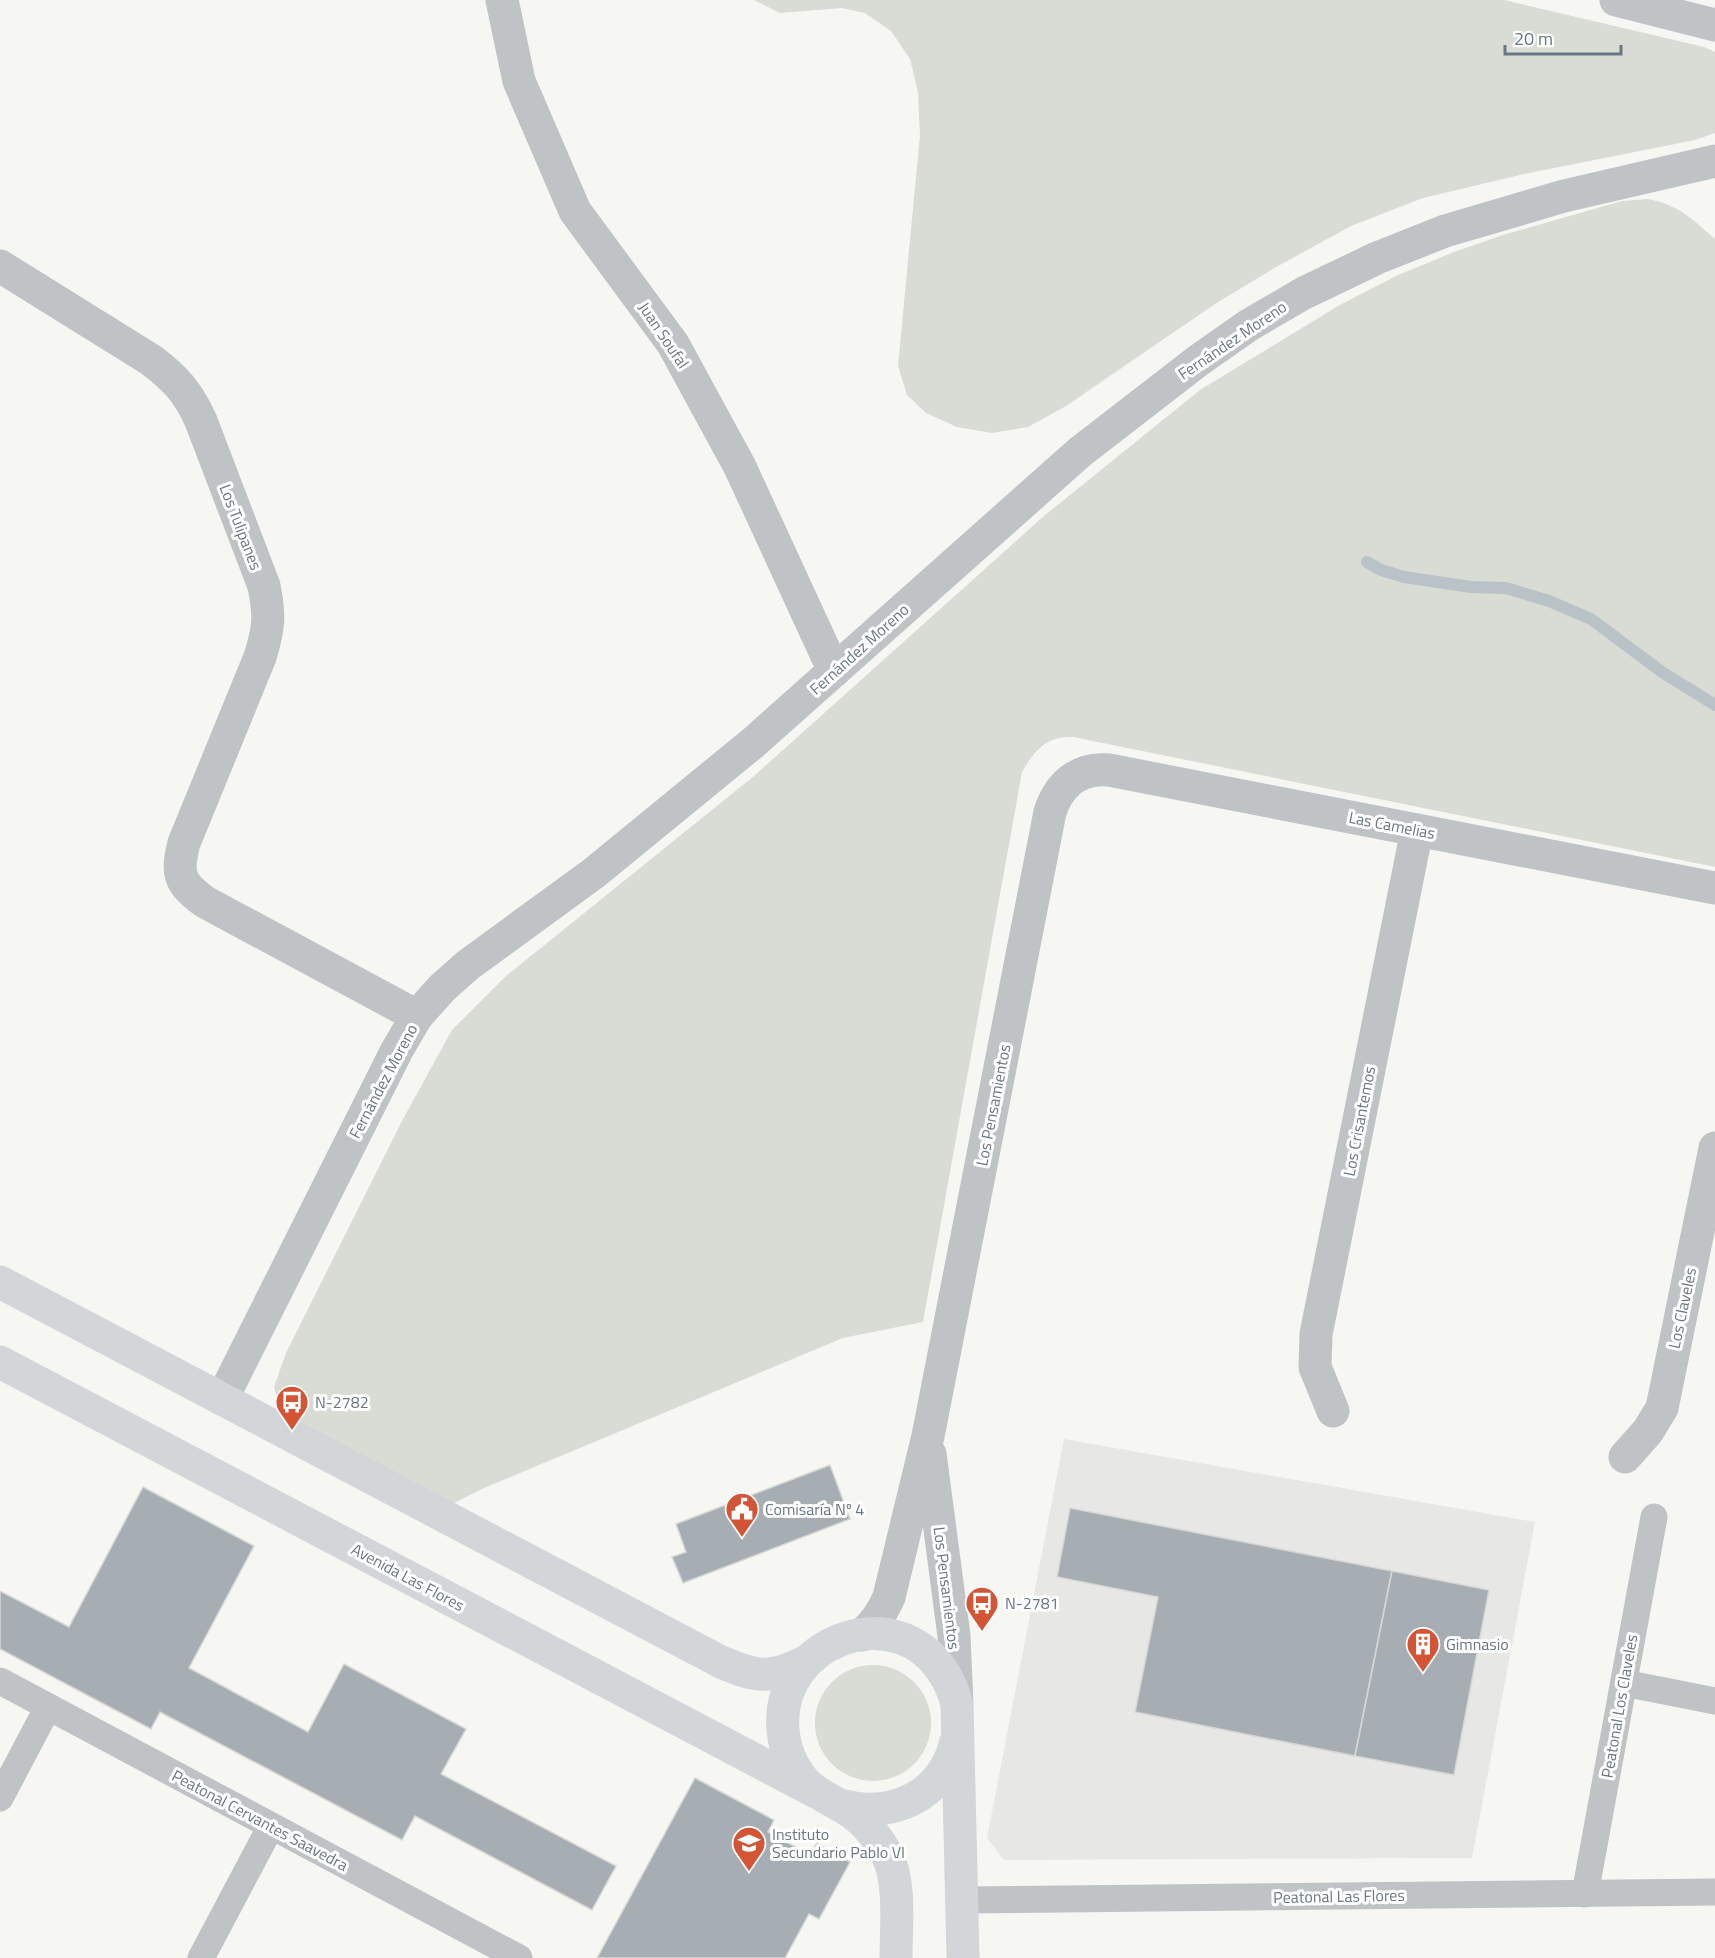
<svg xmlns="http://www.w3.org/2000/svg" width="1715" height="1958" viewBox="0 0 1715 1958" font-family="'Titillium Web',sans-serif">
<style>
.built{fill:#e7e7e6}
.green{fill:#d8dcd4}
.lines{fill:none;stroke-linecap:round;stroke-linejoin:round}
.stream{stroke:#b9c3c7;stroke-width:12}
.building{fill:#a7aeb3;stroke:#d7d7d5;stroke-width:1.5}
.pedestrian{stroke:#bfc3c6;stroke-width:27}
.minor{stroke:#bfc3c6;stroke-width:33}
.secondary{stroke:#d2d6d9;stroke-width:33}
.labels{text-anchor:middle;stroke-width:6;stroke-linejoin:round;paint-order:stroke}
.street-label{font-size:16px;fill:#687781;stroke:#fff}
.poi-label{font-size:16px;fill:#687781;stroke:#fff;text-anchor:start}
</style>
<rect width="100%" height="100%" fill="#f6f6f3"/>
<!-- built -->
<path class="built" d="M1064,1439L1535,1522L1472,1858L1004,1860L987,1838Z"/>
<!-- green -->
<g class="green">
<path d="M754,0H1504L1704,47L1715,52V133L1695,140L1524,174L1423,198L1351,226L1278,266L1215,304L1066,406L1028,427L992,433L957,427L926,413L907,395L898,366L920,135L918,92L910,59L891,31L865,13L842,8L780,13Z"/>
<path d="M1648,199C1679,205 1692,219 1715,239V867L1073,737C1046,736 1035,750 1022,772L923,1322L843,1338L484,1488L454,1503L301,1428L280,1407L274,1387L286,1353L403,1119L452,1030L506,976L754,776L1044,516L1200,390L1338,306L1396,276L1454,252L1506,234L1622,201Z"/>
<circle cx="873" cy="1723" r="58"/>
</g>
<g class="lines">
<!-- stream -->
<path class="stream" d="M1367,562L1381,570L1404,577L1471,587L1506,588L1549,601L1591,619L1662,672L1715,705"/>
</g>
<!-- building -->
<g class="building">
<path d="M830,1465L850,1519L683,1583L672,1557L686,1552L676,1524Z"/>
<path d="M143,1487L254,1546L189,1668L308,1732L344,1664L466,1729L441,1774L616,1866L592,1910L415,1816L402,1840L160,1712L151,1729L0,1649V1591L69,1627Z"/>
<path d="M1070,1508L1392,1571L1355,1756L1135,1712L1158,1597L1057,1577Z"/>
<path d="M1392,1571L1489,1590L1454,1775L1355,1756Z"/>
<path d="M695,1778L774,1820L768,1832L810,1855L817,1843L850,1862L819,1919L809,1914L785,1958H597Z"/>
</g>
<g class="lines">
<!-- pedestrian -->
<g class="pedestrian">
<path d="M0,1681L519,1958"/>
<path d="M1624,1683L1715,1701"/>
<path d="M0,1798L48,1707"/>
<path d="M1585,1894L1654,1517"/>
<path d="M962,1900L1715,1892"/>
<path d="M201,1958L271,1826"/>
</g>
<!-- minor -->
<g class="minor">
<path d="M502,0L519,81L575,211L673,344L740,467L834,671"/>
<path d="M1616,0L1715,25"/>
<path d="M0,266L151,360C176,379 188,392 201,421L264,586C270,616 269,628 260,657L184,843C176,874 179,883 205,902L417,1016"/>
<path d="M222,1399L397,1050L417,1016L442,988L468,965L594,873L754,742L1080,452L1199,360L1249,325L1304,293L1377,258L1445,231L1564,196L1715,161"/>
<path d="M1333,1411L1315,1367L1316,1334L1417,830"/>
<path d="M930,1454L954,1636L957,1705"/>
<path d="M1625,1457L1648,1431L1662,1408L1715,1148"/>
<path d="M862,1635C875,1623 882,1613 889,1597L928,1436L1050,812C1059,784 1079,767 1109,770L1715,888"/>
</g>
<!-- secondary -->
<g class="secondary">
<path d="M0,1282L721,1662C758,1678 771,1679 807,1661"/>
<path d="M0,1362L816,1792"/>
<path d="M840,1805C891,1819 943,1797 956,1741"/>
<path d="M896,1958C896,1927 901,1882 887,1855C880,1841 868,1825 856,1816C844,1806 830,1801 817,1792C797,1779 785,1754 783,1730C775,1642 894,1596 943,1672C950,1682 954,1693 957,1705L963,1958"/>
</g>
</g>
<!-- icons -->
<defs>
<symbol id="bus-pin" viewBox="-11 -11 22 30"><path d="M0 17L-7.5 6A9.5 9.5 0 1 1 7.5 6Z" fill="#d45535" stroke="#fff"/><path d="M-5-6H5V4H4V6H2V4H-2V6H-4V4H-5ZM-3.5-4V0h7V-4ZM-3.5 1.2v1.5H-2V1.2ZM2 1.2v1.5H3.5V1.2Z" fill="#fff"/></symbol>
<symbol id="civic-pin" viewBox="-11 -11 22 30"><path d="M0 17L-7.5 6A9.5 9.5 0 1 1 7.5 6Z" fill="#d45535" stroke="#fff"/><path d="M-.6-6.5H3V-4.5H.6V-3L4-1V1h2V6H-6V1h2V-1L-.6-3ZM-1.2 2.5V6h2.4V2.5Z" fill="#fff"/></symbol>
<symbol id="building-pin" viewBox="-11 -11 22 30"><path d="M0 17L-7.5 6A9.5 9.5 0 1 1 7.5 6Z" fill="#d45535" stroke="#fff"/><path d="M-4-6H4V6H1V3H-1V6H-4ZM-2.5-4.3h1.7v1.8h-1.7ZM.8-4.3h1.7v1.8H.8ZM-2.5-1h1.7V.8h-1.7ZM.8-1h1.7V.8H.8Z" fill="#fff"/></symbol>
<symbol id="school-pin" viewBox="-11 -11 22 30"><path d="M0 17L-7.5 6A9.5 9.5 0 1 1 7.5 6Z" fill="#d45535" stroke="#fff"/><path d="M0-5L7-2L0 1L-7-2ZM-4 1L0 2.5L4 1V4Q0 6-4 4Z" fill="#fff"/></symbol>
</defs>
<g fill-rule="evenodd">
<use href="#bus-pin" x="273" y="1383" width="38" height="52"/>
<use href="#civic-pin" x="723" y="1490" width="38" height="52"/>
<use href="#bus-pin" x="963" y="1584" width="38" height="52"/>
<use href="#building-pin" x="1404" y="1625" width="38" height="52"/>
<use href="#school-pin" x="730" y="1824" width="38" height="52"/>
</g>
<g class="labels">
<!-- street labels -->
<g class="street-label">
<text transform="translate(664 335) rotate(56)" y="6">Juan Soufal</text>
<text transform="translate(1232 340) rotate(-34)" y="6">Fernández Moreno</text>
<text transform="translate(241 527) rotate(69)" y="6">Los Tulipanes</text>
<text transform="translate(859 649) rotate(-42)" y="6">Fernández Moreno</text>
<text transform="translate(1392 825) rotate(11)" y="6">Las Camelias</text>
<text transform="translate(383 1081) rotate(-62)" y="6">Fernández Moreno</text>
<text transform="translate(993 1105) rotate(-79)" y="6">Los Pensamientos</text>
<text transform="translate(1359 1121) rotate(-79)" y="6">Los Crisantemos</text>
<text transform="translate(1682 1308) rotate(-78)" y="6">Los Claveles</text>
<text transform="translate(408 1577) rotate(28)" y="6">Avenida Las Flores</text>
<text transform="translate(947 1588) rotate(83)" y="6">Los Pensamientos</text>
<text transform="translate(1619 1706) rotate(-80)" y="6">Peatonal Los Claveles</text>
<text transform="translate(260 1820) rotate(28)" y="6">Peatonal Cervantes Saavedra</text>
<text transform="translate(1339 1896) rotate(-1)" y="6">Peatonal Las Flores</text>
</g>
<!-- poi labels -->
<g class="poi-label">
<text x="315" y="1408">N-2782</text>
<text x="765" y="1515">Comisaría Nº 4</text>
<text x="1005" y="1609">N-2781</text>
<text x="1446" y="1650">Gimnasio</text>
<text x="772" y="1840">Instituto<tspan x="772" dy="18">Secundario Pablo VI</tspan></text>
</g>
</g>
<!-- scale -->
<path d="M1505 45v9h116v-9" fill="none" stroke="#687781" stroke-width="3"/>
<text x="1514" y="45" font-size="18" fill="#687781" stroke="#ffffff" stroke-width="4.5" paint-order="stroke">20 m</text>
</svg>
